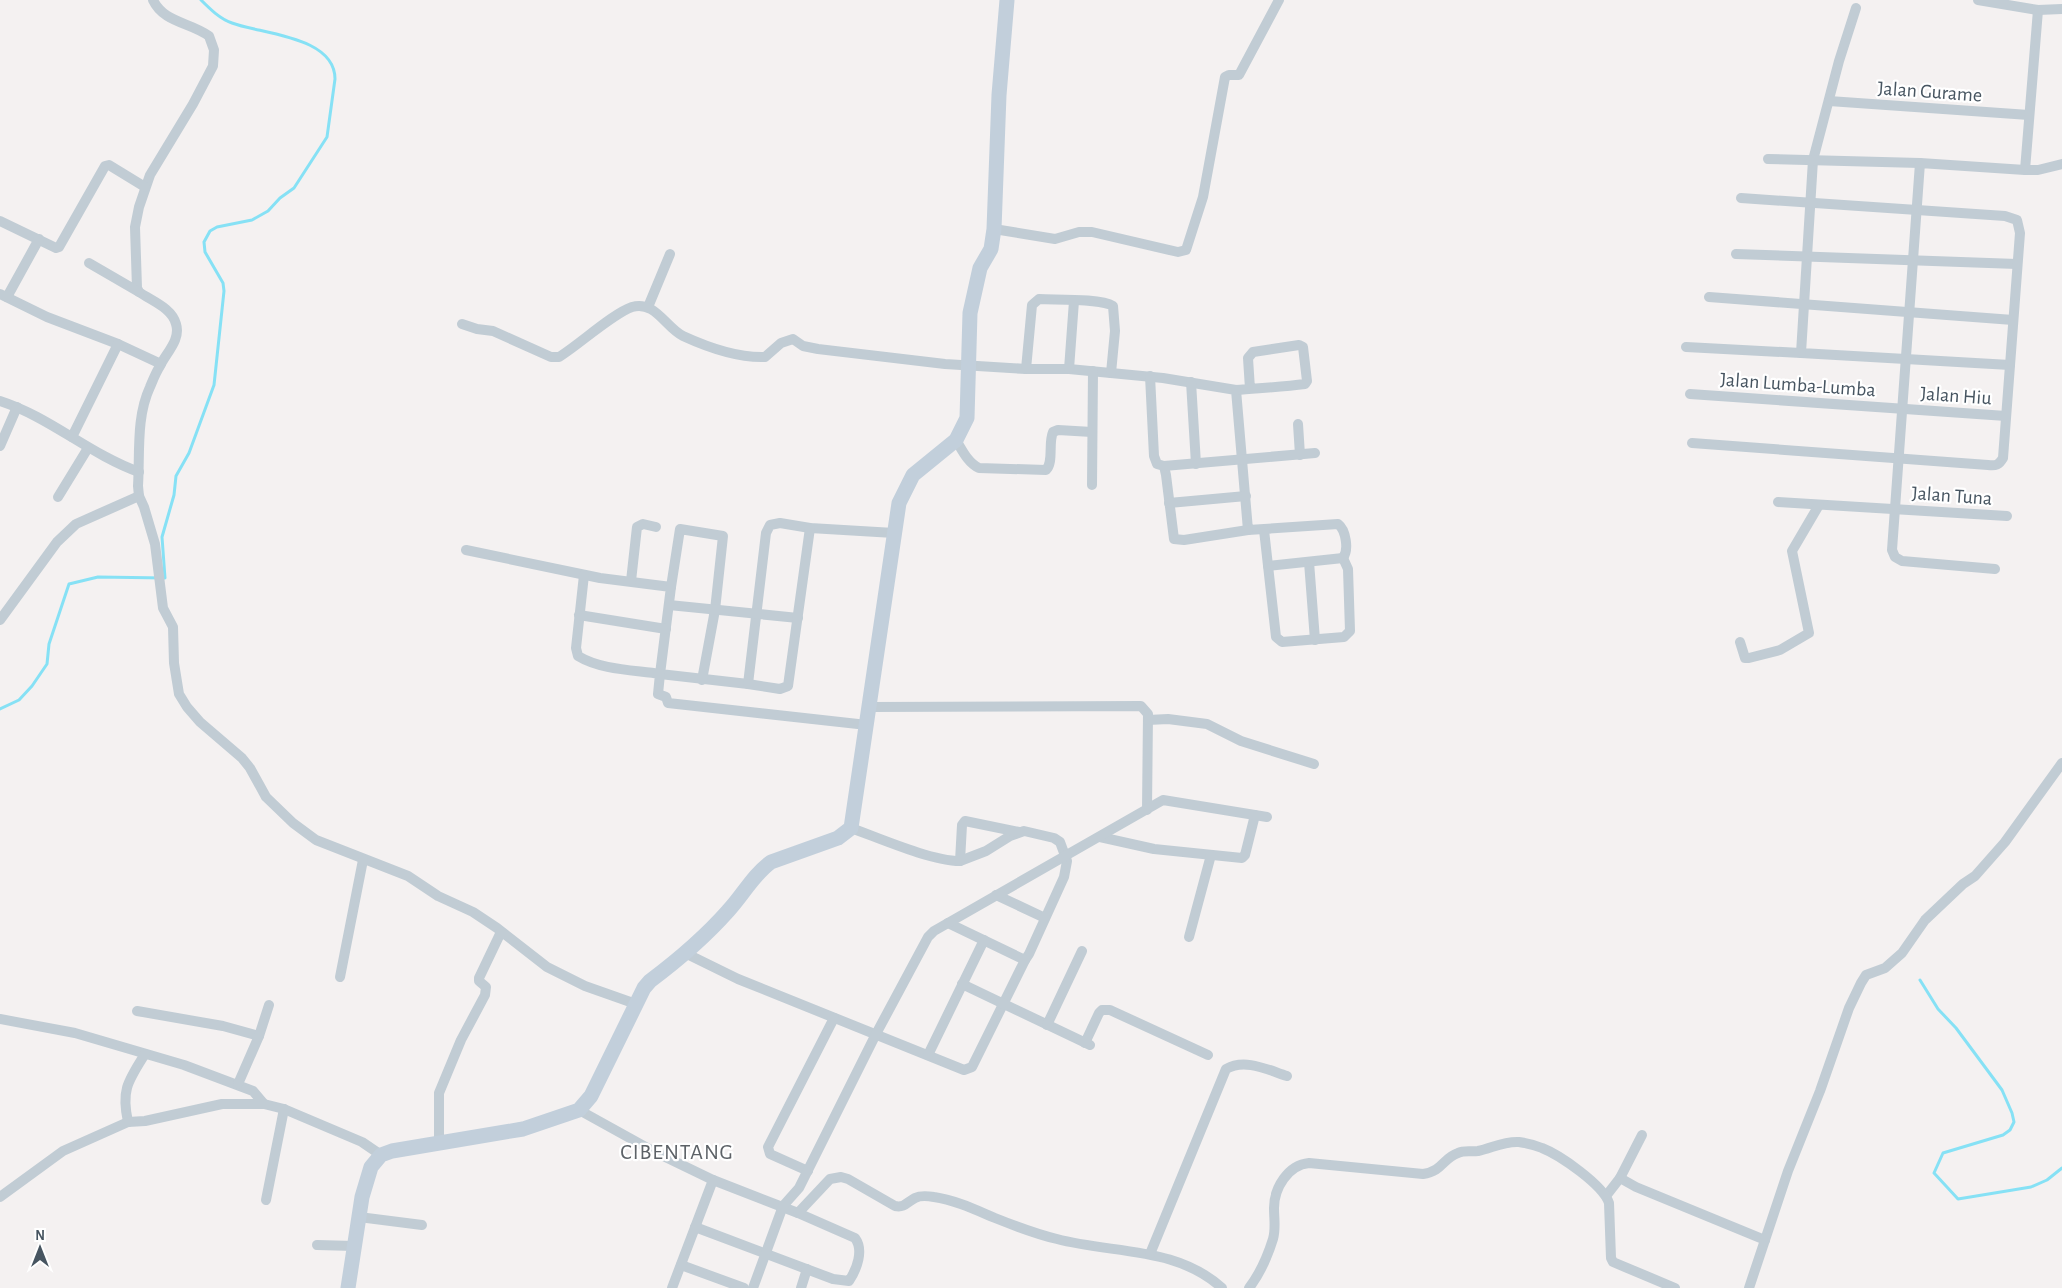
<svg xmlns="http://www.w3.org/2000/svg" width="2062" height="1288" viewBox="0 0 2062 1288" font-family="'Alegreya Sans',sans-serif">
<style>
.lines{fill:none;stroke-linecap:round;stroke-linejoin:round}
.stream{stroke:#86e1f5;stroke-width:3}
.street{stroke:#c1ccd4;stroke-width:10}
.secondary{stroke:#c2cfdb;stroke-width:15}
.labels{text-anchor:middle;stroke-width:4.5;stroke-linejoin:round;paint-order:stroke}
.street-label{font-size:20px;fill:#475561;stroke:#fff}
.quarter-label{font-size:22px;letter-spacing:1px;fill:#5d6267;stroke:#fff}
</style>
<rect width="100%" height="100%" fill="#f4f1f1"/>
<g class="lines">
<!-- stream -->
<g class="stream">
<path d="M0,709L19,700L32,686L47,664L49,644L69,584L98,577L165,578L162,537L174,495L176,476L189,453L214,385L224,291L223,283L205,252L204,242L210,231L217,227L252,220L268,211L280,198L294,188L327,137L335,79C335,36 261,34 232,23C220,19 210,9 201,0"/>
<path d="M1920,980L1938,1009L1956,1028L2002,1090L2012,1113L2014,1122L2010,1130L2003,1135L1943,1153L1934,1173L1958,1199L2031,1187L2047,1180L2062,1168"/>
</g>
<!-- street -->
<g class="street">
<path d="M153,0C164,23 190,22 209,36L214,50L213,66L193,104L150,175L139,207L135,227L137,288L139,292C152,301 172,308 176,324C181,340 166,353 160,366C156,372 153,380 150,387C136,417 140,453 138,486L139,496L144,507L155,544L163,608L173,627L174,663L179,694L187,707L200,722L242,758L250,768L266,797L293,823L316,840L408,876L438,896L473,912L497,928L547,967L585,986L636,1004"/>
<path d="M1978,0L2038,10L2062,9"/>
<path d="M1856,8L1839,61L1813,160L1801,353L2010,365"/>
<path d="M1829,101L2029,115"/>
<path d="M1768,159L1920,163"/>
<path d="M2025,170H2038L2062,164"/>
<path d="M0,221L56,248L59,247L105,166L109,165L145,187"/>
<path d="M994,229L1055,239L1079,232H1092L1178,252L1186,250L1203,197L1225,77L1229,75H1239L1279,0"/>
<path d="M1736,254L2017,264"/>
<path d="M89,263L139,292"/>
<path d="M0,294L47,317L118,344L161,364"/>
<path d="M7,297L39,239"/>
<path d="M1709,297L2013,320"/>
<path d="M648,307L670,254"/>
<path d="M462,324L477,329L493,331L551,357H559C580,344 612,314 632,307C655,300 666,328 683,336C707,347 738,358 765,357L781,343L793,339L803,346L818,349L945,364L1026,369H1069L1163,378L1236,390L1248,530L1338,524C1346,530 1349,550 1343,558"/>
<path d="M1686,347L1801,353"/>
<path d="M1026,369L1032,305L1039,299C1056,300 1100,298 1113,306L1115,331L1111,373"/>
<path d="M1069,369L1074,301"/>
<path d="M1150,376L1154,456L1157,464L1164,466L1166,475L1174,539L1184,540L1248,530"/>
<path d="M1191,382L1196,464"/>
<path d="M1236,390C1259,388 1282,387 1305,384L1307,381L1303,347L1299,345L1253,352L1248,358L1250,389"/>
<path d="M1690,394L2006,416"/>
<path d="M0,401C50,417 89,454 139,472"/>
<path d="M1298,424L1300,455"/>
<path d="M72,437L118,344"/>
<path d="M956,440C962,450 968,463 979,468L1046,470C1054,462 1048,443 1053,432L1058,430L1092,432"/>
<path d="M1692,443L1988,465C1996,466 1999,465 2003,458L2020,233L2017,220L2005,216L1741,198"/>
<path d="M0,446L17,407"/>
<path d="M1164,466L1315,453"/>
<path d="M1092,485L1093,371"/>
<path d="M58,497L88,448"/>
<path d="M1778,502L2007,516"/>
<path d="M1169,503L1246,496"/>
<path d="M1264,530L1276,637L1282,642L1344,637L1350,631L1348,569L1343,558"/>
<path d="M466,550L600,578L671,587L660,674L748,684L766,533L770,525L780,523L810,528L894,533"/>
<path d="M1309,562L1315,640"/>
<path d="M1268,566L1343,558"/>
<path d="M1995,569L1902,561L1895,557L1892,550L1920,163L2025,170L2038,10"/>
<path d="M584,575L576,648L578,656C601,670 634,670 660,674L658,694L666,697L668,703L867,725"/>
<path d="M631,581L637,527L643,524L656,527"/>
<path d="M671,587L680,529L723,536L715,610L702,680"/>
<path d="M669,605L798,618"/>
<path d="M579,615L666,629"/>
<path d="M0,620L57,542L76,524L139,496"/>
<path d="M1740,642L1745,658H1749L1780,650L1809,633L1792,551L1819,505"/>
<path d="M748,684L780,689L788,686L810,528"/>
<path d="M870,707L1141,706L1148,714L1147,810"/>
<path d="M1148,720L1168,719L1207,724L1241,741L1314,764"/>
<path d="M851,828C879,838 931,861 960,861L986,851L1010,836L1024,831L1054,838L1060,842L1067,861L1064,877L1029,954L1025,960"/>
<path d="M1100,837L1154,849L1242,858L1245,855L1255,815"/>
<path d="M960,861L962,825L965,821L1019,832"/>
<path d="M996,895L1045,918"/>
<path d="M1189,937L1211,855"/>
<path d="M685,953L738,979L964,1070L972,1067L1025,960L948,923"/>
<path d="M340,977L363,860"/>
<path d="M962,984L1090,1045"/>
<path d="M137,1011L223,1026L259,1036"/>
<path d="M0,1019L75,1033L184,1065L253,1091L264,1104"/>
<path d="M1047,1025L1082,951"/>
<path d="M1085,1043L1099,1013L1102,1010H1110L1208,1055"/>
<path d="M928,1055L984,940"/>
<path d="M238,1084L259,1036L269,1005"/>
<path d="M579,1110L653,1151L713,1180L798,1213L830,1179L841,1177L848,1179L895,1206C905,1208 907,1202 915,1198C921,1195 928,1196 934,1197C955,1200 976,1210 995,1218C1015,1226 1036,1234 1057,1239C1113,1254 1176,1246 1222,1288"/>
<path d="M128,1122C121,1090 128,1081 145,1054"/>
<path d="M439,1143V1093L461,1040L485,995L486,987L479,981V978L501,932"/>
<path d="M808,1171L770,1154L768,1147L834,1018"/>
<path d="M1620,1178L1642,1135"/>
<path d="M1606,1196L1620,1178L1636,1187L1765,1240"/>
<path d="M0,1197L63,1151L128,1122L145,1121L222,1104H264L284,1109L362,1142L381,1155"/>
<path d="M266,1200L284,1109"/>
<path d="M359,1217L422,1225"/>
<path d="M695,1227L833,1279L849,1281C857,1269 864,1250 855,1238L798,1213"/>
<path d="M317,1245L354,1246"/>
<path d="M1150,1254L1226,1069C1245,1058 1268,1070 1287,1076"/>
<path d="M681,1265L744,1288"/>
<path d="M672,1288L713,1180"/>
<path d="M753,1288L783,1206L799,1188L876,1034L928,937L934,931L1163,800L1267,817"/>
<path d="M801,1288L807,1269"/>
<path d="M1249,1288C1259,1275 1268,1255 1273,1239C1276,1229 1274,1219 1274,1208C1274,1188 1288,1165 1309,1163L1423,1174C1443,1171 1443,1158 1458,1153C1464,1150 1471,1152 1478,1151C1492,1148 1504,1141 1519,1142C1526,1143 1535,1145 1542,1148C1560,1155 1603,1185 1609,1203L1611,1258L1613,1262L1675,1288"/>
<path d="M1749,1288L1788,1171L1820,1091L1849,1008L1861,983L1866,975L1885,968L1902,953L1925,920L1963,884L1975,876L2005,842L2062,763"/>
</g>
<!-- secondary -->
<path class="secondary" d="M348,1288L362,1197L371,1167L381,1155L392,1151L523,1129L579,1110L591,1096L644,988L650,981C678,960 705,937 728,911C743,895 753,875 771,862L838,838L851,828L899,503L913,475L956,440L967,418L970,313L980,268L991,249L994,229L999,95L1007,0"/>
</g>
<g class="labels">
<!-- street labels -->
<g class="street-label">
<text transform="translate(1930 91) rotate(4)" y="7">Jalan Gurame</text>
<text transform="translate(1798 384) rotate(4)" y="7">Jalan Lumba-Lumba</text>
<text transform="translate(1956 395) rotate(4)" y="7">Jalan Hiu</text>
<text transform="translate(1952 495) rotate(4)" y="7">Jalan Tuna</text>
</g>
<!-- quarter labels -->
<g class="quarter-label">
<text x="677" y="1159">CIBENTANG</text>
</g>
</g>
<!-- north arrow -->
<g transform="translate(40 1248)" stroke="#ffffff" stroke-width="4" paint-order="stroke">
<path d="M0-4L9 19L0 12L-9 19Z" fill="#475561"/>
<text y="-8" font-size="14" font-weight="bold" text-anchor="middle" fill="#475561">N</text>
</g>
</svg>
